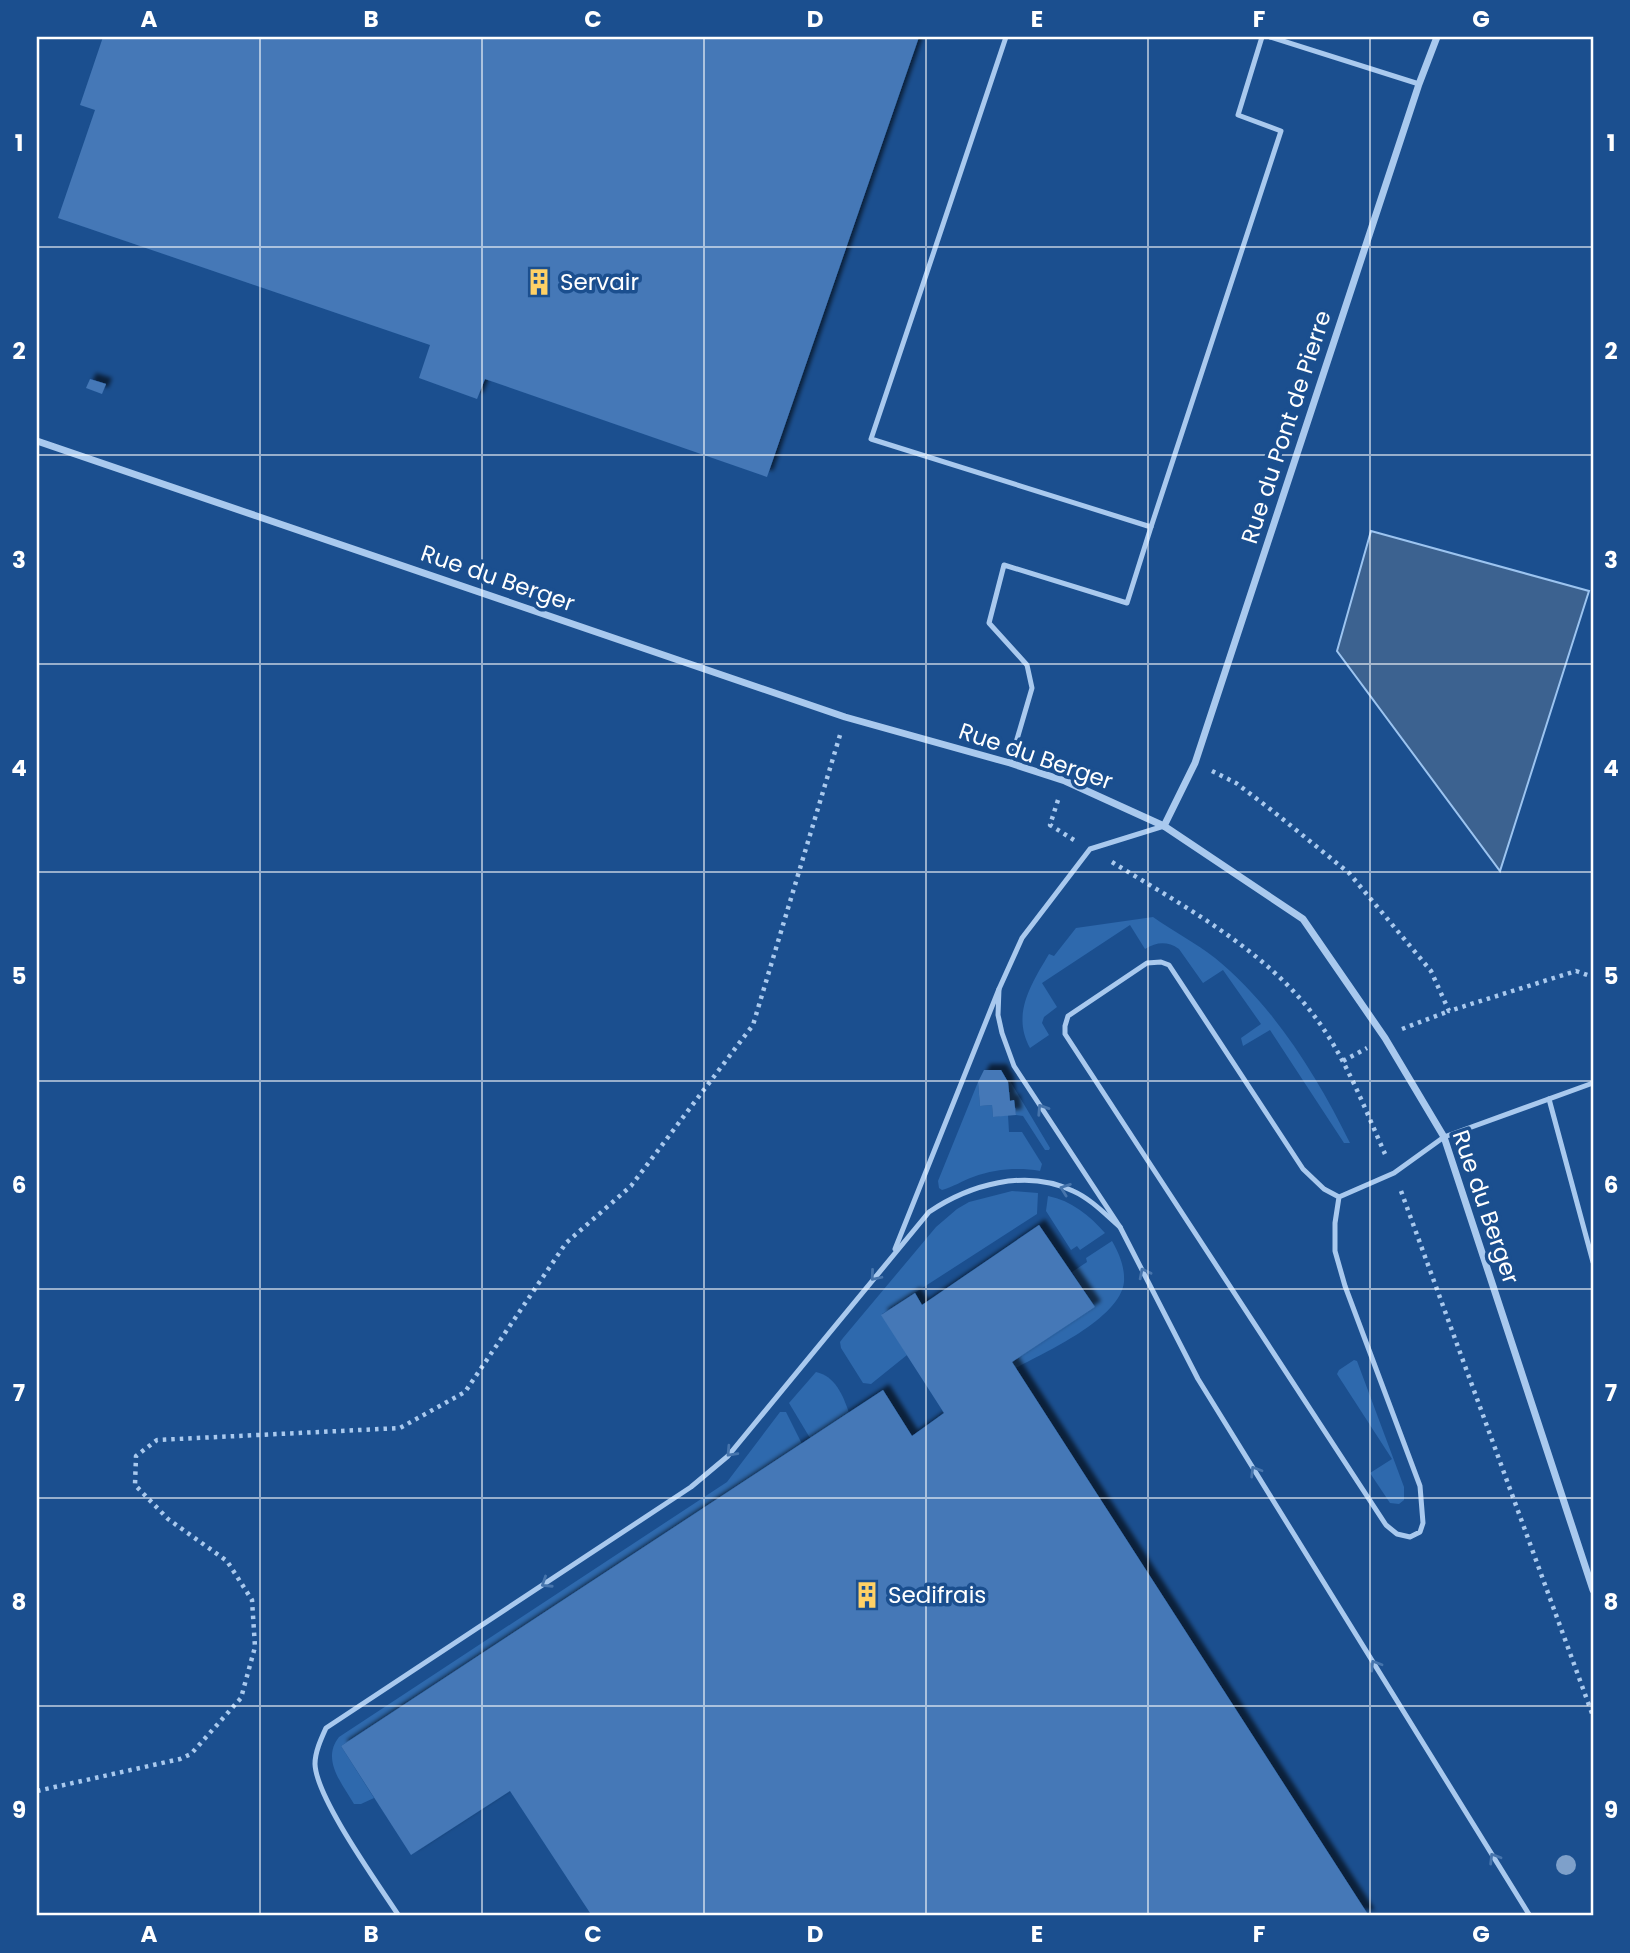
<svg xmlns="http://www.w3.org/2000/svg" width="1630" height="1953" viewBox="0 0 1630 1953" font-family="Poppins,sans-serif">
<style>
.green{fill:#2e69ad}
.water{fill:#3c6290;stroke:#9cc4f0;stroke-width:2}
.building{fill:#4478b7;filter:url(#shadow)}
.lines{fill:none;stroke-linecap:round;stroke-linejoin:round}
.path{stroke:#a9c9ee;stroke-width:4.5;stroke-dasharray:3.5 5;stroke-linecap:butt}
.service{stroke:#a9c9ee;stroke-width:5}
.minor{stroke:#a9c9ee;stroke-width:7}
.tree{fill:#7ea0ca}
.oneway{stroke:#4674ac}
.grid{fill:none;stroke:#fff;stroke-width:2;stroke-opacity:0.55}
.labels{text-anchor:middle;stroke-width:7;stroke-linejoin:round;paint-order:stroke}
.poi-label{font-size:23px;fill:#fff;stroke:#1b4f8f;text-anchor:start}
.street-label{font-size:23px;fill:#fff;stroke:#1b4f8f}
.neatline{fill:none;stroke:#fff;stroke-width:2.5}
.grid-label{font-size:23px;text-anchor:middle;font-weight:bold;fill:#fff}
</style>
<defs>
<filter id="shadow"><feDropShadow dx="6" dy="-6" stdDeviation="2" flood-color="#0009"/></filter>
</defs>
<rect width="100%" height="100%" fill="#1b4f8f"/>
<!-- green -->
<g class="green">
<path d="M1153,917C1173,931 1196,943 1215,958C1274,1006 1317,1076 1350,1143H1344L1270,1030L1243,1046L1241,1038L1261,1024L1223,970L1203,983L1179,949C1167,941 1157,942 1145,949L1130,925L1042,983L1057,1007L1044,1017L1042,1023L1049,1035L1030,1048C1011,1014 1032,983 1049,954L1054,956L1076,928Z"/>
<path d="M1010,1081L1050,1148L1049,1150H1045L1023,1116L1016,1115L1014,1101H1010L1008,1082Z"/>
<path d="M978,1082L980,1106L992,1105L993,1117L1008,1115L1009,1132H1022L1042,1164L1040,1171C1018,1167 995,1169 973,1177C962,1181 953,1187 942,1190L939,1188L938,1181Z"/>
<path d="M1012,1191L1038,1193L1037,1214L882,1314L907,1355L871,1384L863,1383L841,1348L840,1342L843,1338L936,1227L957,1209L969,1202Z"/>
<path d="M1048,1196C1072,1201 1089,1215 1105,1233L1080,1250L1077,1246L1071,1250L1046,1211Z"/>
<path d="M1112,1241C1119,1253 1125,1267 1124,1282C1120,1319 1045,1352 1016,1368L1012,1362L1095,1307L1072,1272L1087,1262L1086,1258Z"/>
<path d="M1354,1360L1357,1361L1404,1487V1500L1399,1504L1390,1503L1370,1473L1392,1459L1337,1374L1339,1370Z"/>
<path d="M816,1372C835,1376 843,1395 849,1413L810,1438L789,1403Z"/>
<path d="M780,1412H786L802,1444L341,1746L374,1798L361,1804H354C342,1783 321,1760 339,1737L727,1482Z"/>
</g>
<!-- water -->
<path class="water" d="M1371,531L1589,591L1500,871L1337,651Z"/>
<!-- building -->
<g class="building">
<path d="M103,37H919L767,477L485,379L477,399L419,378L430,345L58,218L95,110L80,105Z"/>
<path d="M90,379L106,384L102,394L86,388Z"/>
<path d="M984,1070H1001L1008,1082L1010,1101L1014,1100L1016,1115L993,1117L992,1105L980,1106L978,1082Z"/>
<path d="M1039,1225L1095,1307L1012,1362L1369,1916H592L510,1791L411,1855L341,1746L883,1390L912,1436L944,1413L881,1315L915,1293L922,1305Z"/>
</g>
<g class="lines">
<!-- path -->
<g class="path">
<path d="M1212,771L1236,783L1274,812L1349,873L1431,971L1449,1011L1576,971L1593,977"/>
<path d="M1058,800L1050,825L1074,840"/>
<path d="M1112,862C1183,906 1268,951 1318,1021C1347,1061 1365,1109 1385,1154"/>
<path d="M1402,1029L1449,1011"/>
<path d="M1343,1061L1367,1048"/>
<path d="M1401,1191L1593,1716"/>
<path d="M37,1791L180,1759L191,1754L241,1698L255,1647L252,1600L227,1561L168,1519L135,1485L136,1456L157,1440L400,1428L465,1392L566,1243L631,1186L753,1025L840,735"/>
</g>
<!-- service -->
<g class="service">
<path d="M1006,37L871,439L1151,527L1281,131L1238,115L1262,37"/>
<path d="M1270,37L1419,84"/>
<path d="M1010,763L1032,688L1027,665L989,623L1004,565L1127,603L1151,527"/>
<path d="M999,989L998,1015L1002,1033L1014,1066L1120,1227L1198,1379L1530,1916"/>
<path d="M1549,1099L1593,1262"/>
<path d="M1339,1197L1335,1223V1251L1345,1286L1420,1486L1423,1523L1420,1532L1410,1537L1397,1534L1386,1525L1065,1034V1026L1068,1016L1147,963L1161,962L1169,965L1303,1169L1324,1189L1339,1197L1394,1173L1444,1137L1593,1083"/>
<path d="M895,1249L999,989L1022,938L1090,849L1164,826"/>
<path d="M399,1916C379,1885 316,1798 315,1764C315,1752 321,1739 326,1728L691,1487L728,1456L929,1212C969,1185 1026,1168 1073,1191C1091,1199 1105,1214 1120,1227"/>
</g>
<!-- minor -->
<g class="minor">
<path d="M37,441L845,717L1010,763L1065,781L1164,826L1303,919L1385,1038L1444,1137L1593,1590"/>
<path d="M1164,826L1195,763L1419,84L1437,37"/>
</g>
</g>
<!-- trees -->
<circle class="tree" cx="1566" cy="1865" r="10"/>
<!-- one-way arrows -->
<defs><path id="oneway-chevron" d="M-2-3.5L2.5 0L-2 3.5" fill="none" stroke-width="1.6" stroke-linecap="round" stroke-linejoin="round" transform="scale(1.75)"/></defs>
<g class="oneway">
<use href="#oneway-chevron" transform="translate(1042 1109) rotate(-123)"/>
<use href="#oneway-chevron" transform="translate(1065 1189) rotate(-160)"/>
<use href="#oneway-chevron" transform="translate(1144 1273) rotate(-117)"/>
<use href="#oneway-chevron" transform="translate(875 1276) rotate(130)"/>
<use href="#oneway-chevron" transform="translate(731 1452) rotate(133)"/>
<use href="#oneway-chevron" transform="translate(1255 1471) rotate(-122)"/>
<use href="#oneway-chevron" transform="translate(546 1583) rotate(147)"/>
<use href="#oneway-chevron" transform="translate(1375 1665) rotate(-122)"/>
<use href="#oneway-chevron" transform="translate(1494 1858) rotate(-122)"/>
</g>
<!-- grid -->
<path class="grid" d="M260,37V1916M482,37V1916M704,37V1916M926,37V1916M1148,37V1916M1370,37V1916M37,247H1593M37,455H1593M37,664H1593M37,872H1593M37,1081H1593M37,1289H1593M37,1498H1593M37,1706H1593"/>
<!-- icons -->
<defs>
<symbol id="building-bare" viewBox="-9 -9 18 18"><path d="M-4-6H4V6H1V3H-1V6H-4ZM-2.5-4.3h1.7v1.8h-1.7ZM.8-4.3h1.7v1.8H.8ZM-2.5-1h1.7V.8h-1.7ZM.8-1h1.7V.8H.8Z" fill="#ffd166" stroke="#1b4f8f" stroke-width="2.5" paint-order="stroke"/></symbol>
</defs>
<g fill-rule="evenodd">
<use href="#building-bare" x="520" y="263" width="38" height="38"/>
<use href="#building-bare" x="848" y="1576" width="38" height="38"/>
</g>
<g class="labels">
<!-- poi labels -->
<g class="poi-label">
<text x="560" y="290">Servair</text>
<text x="888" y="1603">Sedifrais</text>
</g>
<!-- street labels -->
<g class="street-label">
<text transform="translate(1286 427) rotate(-72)" y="8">Rue du Pont de Pierre</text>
<text transform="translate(498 578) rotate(19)" y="8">Rue du Berger</text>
<text transform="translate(1036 756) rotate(19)" y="8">Rue du Berger</text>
<text transform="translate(1486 1207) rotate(71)" y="8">Rue du Berger</text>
</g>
</g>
<!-- border -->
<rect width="1630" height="1953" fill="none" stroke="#1b4f8f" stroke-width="77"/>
<rect x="38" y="38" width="1554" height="1876" class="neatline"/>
<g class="grid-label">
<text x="149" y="27">A</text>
<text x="371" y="27">B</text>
<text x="593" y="27">C</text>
<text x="815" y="27">D</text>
<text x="1037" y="27">E</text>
<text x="1259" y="27">F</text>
<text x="1481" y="27">G</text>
<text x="19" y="151">1</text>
<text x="1611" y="151">1</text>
<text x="19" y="359">2</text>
<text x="1611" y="359">2</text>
<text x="19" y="568">3</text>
<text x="1611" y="568">3</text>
<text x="19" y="776">4</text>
<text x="1611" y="776">4</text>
<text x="19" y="984">5</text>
<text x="1611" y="984">5</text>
<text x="19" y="1193">6</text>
<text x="1611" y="1193">6</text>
<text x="19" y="1401">7</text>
<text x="1611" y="1401">7</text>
<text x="19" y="1610">8</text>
<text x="1611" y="1610">8</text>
<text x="19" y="1818">9</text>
<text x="1611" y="1818">9</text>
<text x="149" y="1942">A</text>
<text x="371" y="1942">B</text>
<text x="593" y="1942">C</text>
<text x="815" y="1942">D</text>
<text x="1037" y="1942">E</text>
<text x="1259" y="1942">F</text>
<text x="1481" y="1942">G</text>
</g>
</svg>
